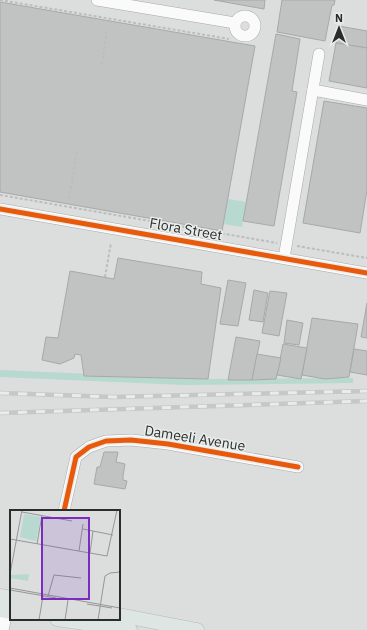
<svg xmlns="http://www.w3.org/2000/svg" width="367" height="630" viewBox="0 0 367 630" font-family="'IBM Plex Sans',sans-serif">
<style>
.green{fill:#b7d9cf}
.building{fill:#c1c3c2;stroke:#a7a9a9}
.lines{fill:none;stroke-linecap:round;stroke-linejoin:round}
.minor-casing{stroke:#a7a9a8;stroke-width:12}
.major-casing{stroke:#b8b9b9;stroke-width:15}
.path{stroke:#bcbdbd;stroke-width:2;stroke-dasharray:3 2;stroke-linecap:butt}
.minor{stroke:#fafafa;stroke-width:11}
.major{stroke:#dde6e3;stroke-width:14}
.rail-casing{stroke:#c6c7c7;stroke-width:4.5}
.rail{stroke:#e7edeb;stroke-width:3;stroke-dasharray:9;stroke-linecap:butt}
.cycleway-casing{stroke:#e7edeb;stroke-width:8}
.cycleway{stroke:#e8590c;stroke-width:5}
.labels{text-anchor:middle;stroke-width:3;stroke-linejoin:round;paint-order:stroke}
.street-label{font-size:14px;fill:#2b2d2c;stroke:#e7edeb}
.inset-road{fill:none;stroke:#959796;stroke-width:1}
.view{fill:#7b2cbf;fill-opacity:0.15;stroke:#7b2cbf;stroke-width:2}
.inset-edge{fill:none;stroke:#2b2d2c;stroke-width:2}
</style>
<rect width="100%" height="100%" fill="#dbdedd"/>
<!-- green -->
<g class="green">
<polygon points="228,199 246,202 242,227 224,224"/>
<polygon points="0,370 208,379 353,378 353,383 184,385 0,377"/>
</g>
<!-- building -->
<g class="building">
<polygon points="214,0 265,0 264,9"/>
<polygon points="282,0 335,0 334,5 332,5 325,41 277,32"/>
<polygon points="0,2 255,46 222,231 0,192"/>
<polygon points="339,26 367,31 367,48 336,43"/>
<polygon points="276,34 300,39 292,91 297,92 274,226 243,221"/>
<polygon points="336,43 367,48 367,88 329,81"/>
<polygon points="324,101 367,108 367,190 360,233 303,223"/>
<polygon points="118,258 202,272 201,284 221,288 208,379 84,376 81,355 75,354 74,358 60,364 42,360 46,337 58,338 70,271 114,279"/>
<polygon points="228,280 246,283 238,326 220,324"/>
<polygon points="254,290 268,293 263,322 249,320"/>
<polygon points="270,291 287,293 279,336 262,333"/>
<polygon points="367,303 367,338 361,337"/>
<polygon points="312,318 358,324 349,377 325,379 302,375"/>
<polygon points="287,320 303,323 299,345 284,343"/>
<polygon points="236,337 260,341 252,380 228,380"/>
<polygon points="283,344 307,348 301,379 277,375"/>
<polygon points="354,349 367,351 367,375 350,372"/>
<polygon points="257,354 281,358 276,379 252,380"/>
<polygon points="104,452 118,452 116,462 125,464 123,476 123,480 127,481 125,489 94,484 97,467 100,467"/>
</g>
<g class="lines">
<defs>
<g id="minor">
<polyline points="97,0 235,23"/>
<circle cx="245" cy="26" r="10"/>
<polyline points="313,90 367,100"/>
<polyline points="0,209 367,273"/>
<polyline points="284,258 319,54"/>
<polyline points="64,511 76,457 89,447 106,441 131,440 168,444 298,467"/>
<polyline points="3,630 7,611 10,605"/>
</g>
<g id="major">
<polyline points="0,596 11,598"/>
<polyline points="0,610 11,612"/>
<polyline points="119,615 197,630"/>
<polyline points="57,619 130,630"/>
</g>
</defs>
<!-- minor casing -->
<use href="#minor" class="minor-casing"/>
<!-- major casing -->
<use href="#major" class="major-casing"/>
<!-- path -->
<g class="path">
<polyline points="0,0 229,39"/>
<polyline points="102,64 107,29"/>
<polyline points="0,195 277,243"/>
<polyline points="69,199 77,152"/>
<polyline points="297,246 367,258"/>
<polyline points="105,277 111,243"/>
</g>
<!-- minor -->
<use href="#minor" class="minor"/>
<!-- major -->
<use href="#major" class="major"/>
<defs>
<g id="rail">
<polyline points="0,393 113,397 367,391"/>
<polyline points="0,413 367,401"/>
</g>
</defs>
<!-- rail casing -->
<use href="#rail" class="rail-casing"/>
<!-- rail -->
<use href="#rail" class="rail"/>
<defs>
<g id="cycleway">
<polyline points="0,209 367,273"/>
<polyline points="64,511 76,457 89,447 106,441 131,440 168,444 298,467"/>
</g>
</defs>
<!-- cycleway casing -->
<use href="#cycleway" class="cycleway-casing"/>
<!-- cycleway -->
<use href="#cycleway" class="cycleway"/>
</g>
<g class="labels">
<!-- street labels -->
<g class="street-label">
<text transform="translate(186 229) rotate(10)" y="5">Flora Street</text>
<text transform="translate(195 438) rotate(9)" y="5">Dameeli Avenue</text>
</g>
</g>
<!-- overview -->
<g transform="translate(10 510)">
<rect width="110" height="110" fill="#dbdedd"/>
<path d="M14 4 31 7 26 31 10 27ZM19 64 18 71 1 68V65Z" fill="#b7d9cf"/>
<path class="inset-road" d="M12 2 62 11M73 19 103 25M0 29 97 46 107 0M27 34 32 5M69 41 73 14M80 43 83 21M0 64 12 0M0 78 110 98M0 80 46 88M38 86 44 65 71 68M77 94 102 98M29 110 33 86M55 110 58 90M88 110 95 66 100 63 110 62"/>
<path class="view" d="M32 8H79V89H32Z"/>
<rect width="110" height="110" class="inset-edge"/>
</g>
<!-- north arrow -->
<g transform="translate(339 28)" stroke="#e7edeb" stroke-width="3" paint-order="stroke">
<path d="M0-3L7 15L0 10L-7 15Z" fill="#2b2d2c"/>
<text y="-6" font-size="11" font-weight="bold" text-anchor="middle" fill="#2b2d2c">N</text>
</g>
</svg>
